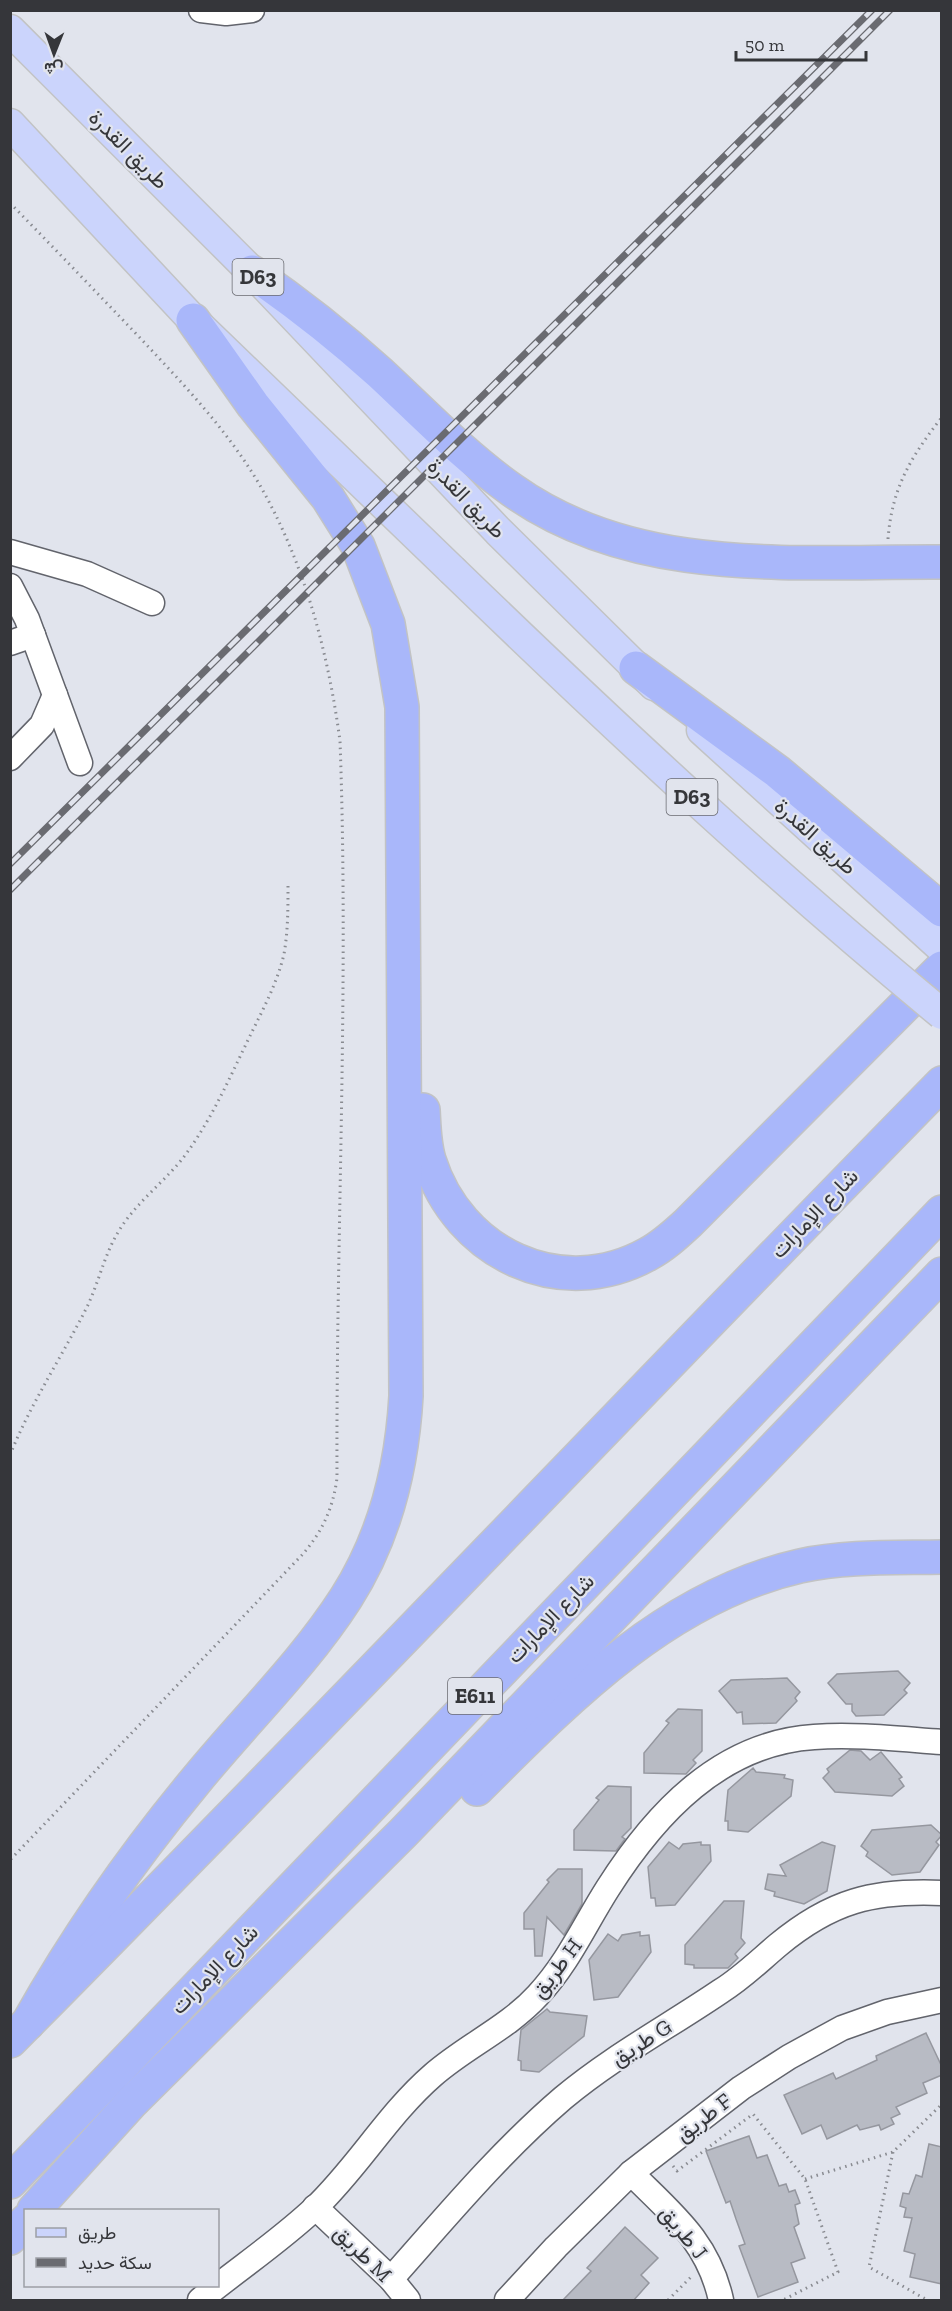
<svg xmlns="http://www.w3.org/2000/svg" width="952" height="2311" viewBox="0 0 952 2311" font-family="'Zilla Slab',Vazirmatn,serif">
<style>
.building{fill:#b8bbc4;stroke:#95979f;stroke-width:1.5}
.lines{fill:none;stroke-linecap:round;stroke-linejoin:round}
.minor-casing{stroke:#62646c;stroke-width:27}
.major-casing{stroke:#c2c3c4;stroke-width:33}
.highway-casing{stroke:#c2c3c4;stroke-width:36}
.path{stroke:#898b91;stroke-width:3;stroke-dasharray:1.5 4.5;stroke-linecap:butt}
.minor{stroke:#fff;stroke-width:24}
.major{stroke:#cbd4fc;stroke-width:30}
.highway{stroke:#a9b7fa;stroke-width:33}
.rail-casing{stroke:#6a6b71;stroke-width:7}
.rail{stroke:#e1e4ed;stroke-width:4.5;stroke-dasharray:14;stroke-linecap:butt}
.major-bridge-casing{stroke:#c2c3c4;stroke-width:33;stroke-linecap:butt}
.major-bridge{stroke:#cbd4fc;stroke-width:30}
.labels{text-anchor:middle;stroke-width:4.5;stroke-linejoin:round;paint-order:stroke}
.shield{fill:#e1e4ed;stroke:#696a70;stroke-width:1.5}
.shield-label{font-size:21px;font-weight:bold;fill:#35363a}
.street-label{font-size:22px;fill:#35363a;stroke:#e1e4ed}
</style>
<rect width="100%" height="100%" fill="#e1e4ed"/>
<!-- building -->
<g class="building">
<polygon points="898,1671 910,1683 904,1690 907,1693 884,1715 856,1716 852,1711 852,1704 846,1704 828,1683 837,1674"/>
<polygon points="787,1678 800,1692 795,1698 797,1701 776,1723 743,1724 742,1712 737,1713 719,1691 731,1680"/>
<polygon points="678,1709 702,1710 702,1751 693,1760 696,1763 686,1774 644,1773 644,1753 669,1723 666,1721"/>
<polygon points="850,1750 861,1751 870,1760 881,1752 902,1777 899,1779 904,1786 892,1796 835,1792 823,1778 829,1772 827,1769"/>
<polygon points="753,1768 756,1772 785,1775 784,1778 793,1780 791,1796 748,1832 728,1830 728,1821 725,1821 728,1790"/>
<polygon points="608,1786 631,1787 631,1828 622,1837 625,1839 616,1851 574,1850 574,1830 599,1800 596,1798"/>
<polygon points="931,1825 942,1835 936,1842 939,1845 920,1872 892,1875 866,1856 868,1852 861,1846 872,1830"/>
<polygon points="669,1842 679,1849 683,1844 701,1842 701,1845 710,1845 711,1861 675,1905 656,1906 655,1898 651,1898 648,1867"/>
<polygon points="822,1842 835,1846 827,1891 804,1904 774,1896 775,1892 765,1889 768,1874 786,1876 780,1865"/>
<polygon points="558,1869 582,1869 582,1904 564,1935 547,1917 542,1956 535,1956 534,1929 524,1929 524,1913 549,1882 547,1880"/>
<polygon points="724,1901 744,1901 741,1938 745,1943 735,1954 738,1958 728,1968 694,1968 694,1965 685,1964 685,1945"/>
<polygon points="640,1932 640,1936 649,1935 651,1952 618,1997 594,2000 589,1960 608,1934 618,1941 622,1935"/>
<polygon points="547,2009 550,2012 587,2016 584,2036 539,2072 521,2070 521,2061 518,2060 521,2030"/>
<polygon points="926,2033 942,2067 942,2075 923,2083 927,2093 896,2107 900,2114 891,2118 894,2124 881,2130 879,2125 860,2130 857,2125 827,2139 821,2125 802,2134 784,2095 833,2073 836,2079 877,2060 876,2056"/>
<polygon points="749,2136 757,2158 767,2155 779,2186 786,2184 789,2192 795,2190 800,2203 795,2205 799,2224 794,2227 805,2258 791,2263 798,2282 758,2297 739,2246 745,2244 736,2219 730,2201 726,2203 706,2151"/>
<polygon points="929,2144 942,2147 942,2284 910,2277 915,2254 904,2251 912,2218 904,2217 906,2208 900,2206 903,2193 909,2194 916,2175 922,2177"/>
<polygon points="625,2227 658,2258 641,2275 649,2283 633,2301 562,2301 591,2271 587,2268"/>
</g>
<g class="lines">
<defs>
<g id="minor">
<polyline points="201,10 226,13 252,10"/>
<polyline points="10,552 87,574 152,603"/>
<polyline points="10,586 27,619 80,763"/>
<polyline points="10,643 33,635"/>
<polyline points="10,758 42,725 55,695"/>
<path d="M631 2173C672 2214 708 2241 721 2300"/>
<polyline points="315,2207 391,2279 408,2300"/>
<path d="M391 2279C446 2217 500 2152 563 2098 612 2057 668 2027 721 1991 742 1978 759 1961 778 1945 831 1901 873 1890 942 1893"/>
<path d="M200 2300C238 2269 280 2241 315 2208 358 2167 388 2114 433 2075 466 2046 508 2028 538 1995 568 1963 585 1924 608 1888 655 1814 720 1743 814 1737 856 1734 899 1739 942 1742"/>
<polyline points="507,2300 556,2247 631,2173 741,2088 789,2057 842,2028 887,2012 942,2000"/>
</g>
<g id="major">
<polyline points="10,30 252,272 498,531 654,685"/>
<polyline points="10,124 193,320 452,570"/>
<polyline points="702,730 942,948"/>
</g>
<g id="highway">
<path d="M252 272C297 303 339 336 380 373 423 413 464 456 512 490 637 579 797 561 942 562"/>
<polyline points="636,668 778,772 942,910"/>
<path d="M423 1110C424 1127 424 1144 429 1160 458 1253 560 1303 648 1254 663 1246 675 1235 688 1223L942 968"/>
<path d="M477 1789C569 1697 668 1596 800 1566 846 1556 895 1558 942 1557"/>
<path d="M28 2023C76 1938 131 1859 193 1784 243 1722 303 1665 346 1598 385 1537 402 1467 406 1396L402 707 388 624 358 546 328 498 253 405 193 320"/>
<path d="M10 2041C324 1725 630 1401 942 1083"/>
<polyline points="10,2182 942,1212"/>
<polyline points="34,2210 132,2102 403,1833 942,1274"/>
<polyline points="10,2238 26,2221"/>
</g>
</defs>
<!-- minor casing -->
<use href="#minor" class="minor-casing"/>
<!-- major casing -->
<use href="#major" class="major-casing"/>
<!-- highway casing -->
<use href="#highway" class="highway-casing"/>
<!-- path -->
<g class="path">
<path d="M10 203C55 249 99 295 143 341 185 386 226 429 258 482 304 561 328 651 340 741 349 987 336 1233 337 1478 333 1509 322 1532 302 1555L10 1860"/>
<path d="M888 539C892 487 911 457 942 417"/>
<path d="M10 1455C31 1403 61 1358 86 1309 99 1283 104 1254 120 1229 137 1202 163 1183 183 1158 211 1121 229 1079 249 1038 262 1011 277 984 284 954 288 931 288 909 288 886"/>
<polyline points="893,2152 869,2267 927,2300"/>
<polyline points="673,2166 677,2171 753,2114 805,2179 838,2272 783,2300"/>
<polyline points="805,2179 893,2152 942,2104"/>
<polyline points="668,2300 692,2276"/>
</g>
<!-- minor -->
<use href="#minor" class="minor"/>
<!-- major -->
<use href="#major" class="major"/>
<!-- highway -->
<use href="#highway" class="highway"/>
<defs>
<g id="rail">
<polyline points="10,864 872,10"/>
<polyline points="10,890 890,10"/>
</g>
</defs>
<!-- rail casing -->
<use href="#rail" class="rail-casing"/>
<!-- rail -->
<use href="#rail" class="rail"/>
<defs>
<path id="major-bridge" d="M452 570C610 723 772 874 942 1014"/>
</defs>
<!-- major-bridge casing -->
<use href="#major-bridge" class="major-bridge-casing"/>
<!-- major-bridge -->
<use href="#major-bridge" class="major-bridge"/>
</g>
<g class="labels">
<!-- shield labels -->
<g class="shield">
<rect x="232.5" y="259" width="51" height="36" rx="4.5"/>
<rect x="666.5" y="779" width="51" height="36" rx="4.5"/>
<rect x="448" y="1678" width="54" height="36" rx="4.5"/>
</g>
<g class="shield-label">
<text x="258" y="284">D63</text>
<text x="692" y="804">D63</text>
<text x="475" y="1703">E611</text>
</g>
<!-- street labels -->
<g class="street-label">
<text transform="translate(129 149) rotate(45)" y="8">طريق القدرة</text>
<text transform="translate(467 498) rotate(46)" y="8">طريق القدرة</text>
<text transform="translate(816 836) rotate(42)" y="8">طريق القدرة</text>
<text transform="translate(814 1213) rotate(-46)" y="8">شارع الإمارات</text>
<text transform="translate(550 1618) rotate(-46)" y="8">شارع الإمارات</text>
<text transform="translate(556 1968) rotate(-53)" y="8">طريق H</text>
<text transform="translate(214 1969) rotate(-46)" y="8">شارع الإمارات</text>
<text transform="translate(641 2042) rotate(-33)" y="8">طريق G</text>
<text transform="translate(703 2117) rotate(-38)" y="8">طريق F</text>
<text transform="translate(684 2232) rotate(51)" y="8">طريق J</text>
<text transform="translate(363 2253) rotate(44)" y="8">طريق M</text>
</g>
</g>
<!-- border -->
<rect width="952" height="2311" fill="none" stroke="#35363a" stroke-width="24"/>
<!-- legend -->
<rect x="24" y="2209" width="195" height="78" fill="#e1e4ed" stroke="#9c9ea5" stroke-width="1.5"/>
<rect x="36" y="2228" width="30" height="9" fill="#cbd4fc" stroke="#9c9ea5" stroke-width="1.5"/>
<text x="78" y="2239" font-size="18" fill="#35363a">طريق</text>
<rect x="36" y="2258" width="30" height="9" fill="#6a6b71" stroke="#9c9ea5" stroke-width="1.5"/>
<text x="78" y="2269" font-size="18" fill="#35363a">سكة حديد</text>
<!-- north arrow -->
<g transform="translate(54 54) rotate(181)" stroke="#e1e4ed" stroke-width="4.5" paint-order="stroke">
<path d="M0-4.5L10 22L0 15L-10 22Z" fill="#35363a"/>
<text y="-9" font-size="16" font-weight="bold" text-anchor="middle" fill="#35363a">ش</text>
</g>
<!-- scale -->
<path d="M736 51v9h130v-9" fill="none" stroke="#35363a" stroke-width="3"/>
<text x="745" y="51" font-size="18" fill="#35363a" stroke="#e1e4ed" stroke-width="4.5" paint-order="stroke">50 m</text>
</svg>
